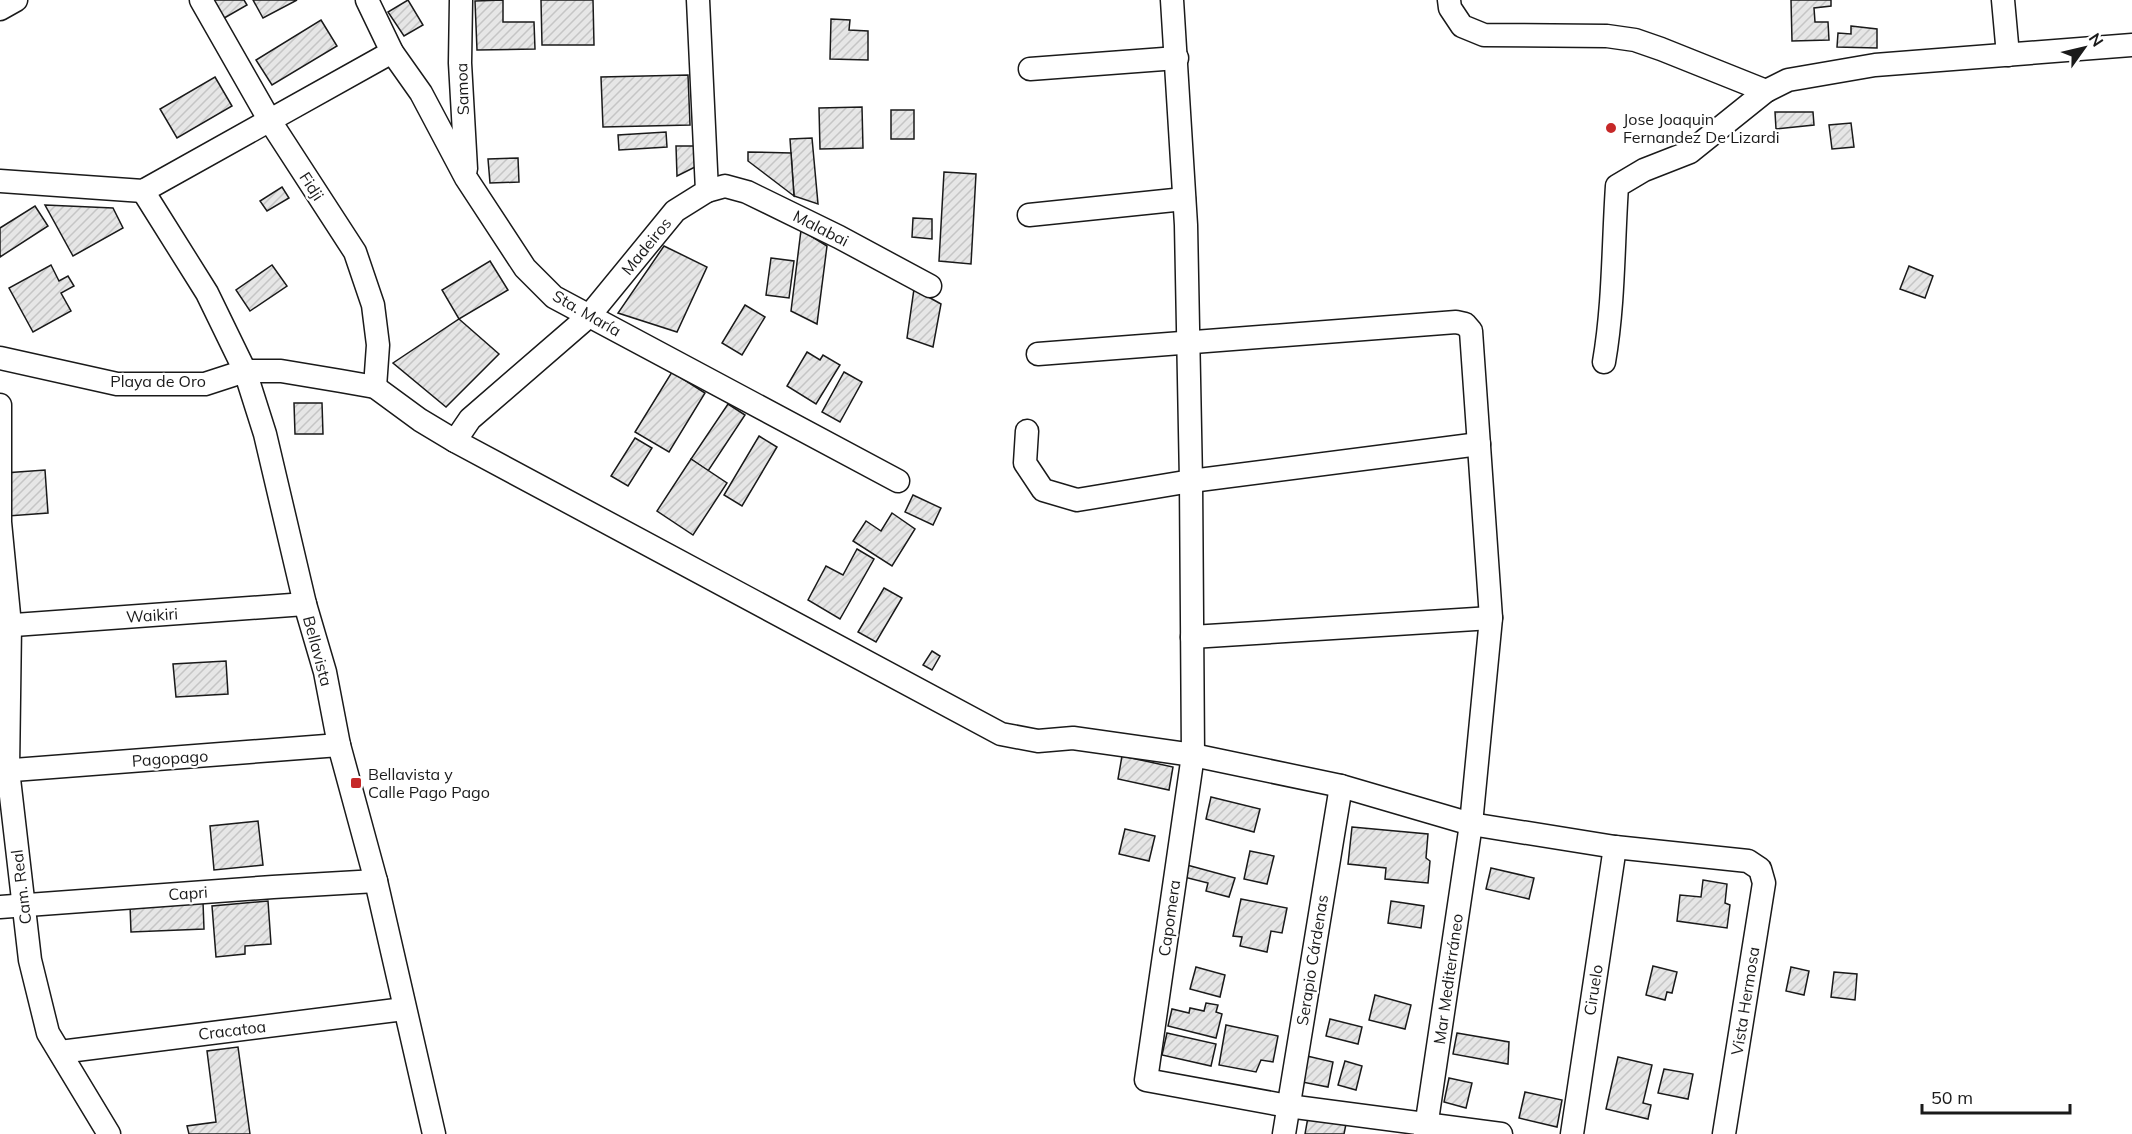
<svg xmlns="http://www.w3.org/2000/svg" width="2132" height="1134" viewBox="0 0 2132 1134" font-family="Mulish,sans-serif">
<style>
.building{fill:url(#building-hatch);stroke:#1a1a1a;stroke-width:1.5}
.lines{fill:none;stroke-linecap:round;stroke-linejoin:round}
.minor-casing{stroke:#1a1a1a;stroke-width:25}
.minor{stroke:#fff;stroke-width:22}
.poi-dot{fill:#c62828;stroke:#fff;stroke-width:2}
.labels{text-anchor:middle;stroke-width:4.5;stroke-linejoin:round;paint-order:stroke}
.street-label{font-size:16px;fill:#1a1a1a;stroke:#fff}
.poi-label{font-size:16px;fill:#1a1a1a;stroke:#fff;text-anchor:start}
</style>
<defs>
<pattern id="building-hatch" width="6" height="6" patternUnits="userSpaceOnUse" patternTransform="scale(1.5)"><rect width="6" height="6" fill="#e6e6e6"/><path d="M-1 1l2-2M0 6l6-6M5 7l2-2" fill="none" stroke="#c5c5c5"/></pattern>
</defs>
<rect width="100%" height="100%" fill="#fff"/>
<!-- building -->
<g class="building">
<polygon points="213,0 244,0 247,5 219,21"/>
<polygon points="253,0 297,0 263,18"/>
<polygon points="408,0 423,25 404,36 388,12"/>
<polygon points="503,0 503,22 534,22 535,49 477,50 475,1"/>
<polygon points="541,0 593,0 594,45 542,45"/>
<polygon points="1791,0 1831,0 1831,6 1814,8 1815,22 1828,22 1829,40 1792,41"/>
<polygon points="831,19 850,20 849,30 868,31 868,60 830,59"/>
<polygon points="321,20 337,46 272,85 256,60"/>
<polygon points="1851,26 1877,29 1877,48 1837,47 1838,33 1851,34"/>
<polygon points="688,75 690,125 603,127 601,77"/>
<polygon points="215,77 232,106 177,138 160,109"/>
<polygon points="862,107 863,148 820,149 819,108"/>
<rect x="891" y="110" width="23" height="29"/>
<polygon points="1775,112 1813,112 1814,125 1776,129"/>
<polygon points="1851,123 1854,147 1832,149 1829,125"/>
<polygon points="666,132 667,147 619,150 618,135"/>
<polygon points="812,138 818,204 794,196 790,139"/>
<polygon points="676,146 696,146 697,166 677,176"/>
<polygon points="748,152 791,153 794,196 748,161"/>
<polygon points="518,158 519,182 490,183 488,159"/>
<polygon points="944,172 976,174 971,264 939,261"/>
<polygon points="282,187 289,198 267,211 260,201"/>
<polygon points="45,205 113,208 123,228 73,256"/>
<polygon points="35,206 48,226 0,257 0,228"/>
<polygon points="913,218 932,219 932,239 912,237"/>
<polygon points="801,230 827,246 817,324 791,311"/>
<polygon points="664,246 707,267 677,332 618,313"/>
<polygon points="771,258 794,261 789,298 766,295"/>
<polygon points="490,261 508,290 459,319 442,290"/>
<polygon points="51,265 59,281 68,276 74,286 61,293 71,311 33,332 9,288"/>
<polygon points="272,265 287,286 250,311 236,290"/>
<polygon points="1909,266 1933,276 1925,298 1900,289"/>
<polygon points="914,289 941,304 933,347 907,338"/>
<polygon points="745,305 765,317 742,355 722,343"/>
<polygon points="459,319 499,354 446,407 393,363"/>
<polygon points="807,352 820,360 823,355 840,365 816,404 787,386"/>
<polygon points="672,372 705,393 669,452 635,432"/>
<polygon points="844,372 862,382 840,422 822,412"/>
<polygon points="294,403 322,403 323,434 295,434"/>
<polygon points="728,404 745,415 708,471 691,459"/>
<polygon points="759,436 777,447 742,506 724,495"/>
<polygon points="635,438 652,448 628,486 611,476"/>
<polygon points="691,459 727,483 693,535 657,511"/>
<polygon points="45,470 48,513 8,516 4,473"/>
<polygon points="913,495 941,508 933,525 905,512"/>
<polygon points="892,513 915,529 892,566 853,541 866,521 881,531"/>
<polygon points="857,549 874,559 840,619 808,600 826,566 843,575"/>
<polygon points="884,588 902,598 876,642 858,632"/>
<polygon points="932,651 940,656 932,670 923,665"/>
<polygon points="226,661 228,694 176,697 173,664"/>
<polygon points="1122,756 1173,767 1169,790 1118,779"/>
<polygon points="1211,797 1260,809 1254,832 1206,819"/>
<polygon points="258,821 263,865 214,870 210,826"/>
<polygon points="1352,827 1428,834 1426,858 1430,861 1428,883 1385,879 1386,868 1348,864"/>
<polygon points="1125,829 1155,836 1149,861 1119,854"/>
<polygon points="1250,851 1274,856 1267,884 1244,879"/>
<polygon points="1187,865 1235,878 1229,897 1206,891 1208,883 1184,877"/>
<polygon points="1491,868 1534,878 1529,899 1486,889"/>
<polygon points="1703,880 1727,884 1725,903 1730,905 1727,928 1677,921 1680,895 1701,897"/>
<polygon points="1241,899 1287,908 1282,933 1271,931 1267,952 1240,946 1242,937 1233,936"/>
<polygon points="268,901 271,944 245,946 245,954 216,957 212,906"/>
<polygon points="1391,901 1424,906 1421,928 1388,923"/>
<polygon points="203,902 204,929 131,932 130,905"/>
<polygon points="1653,966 1677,972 1672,993 1667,992 1665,1000 1646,995"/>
<polygon points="1196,967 1225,975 1220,997 1190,989"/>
<polygon points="1791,967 1809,971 1804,995 1786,991"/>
<polygon points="1834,972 1857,974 1855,1000 1831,997"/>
<polygon points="1375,995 1411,1005 1405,1029 1369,1020"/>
<polygon points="1206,1003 1218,1005 1216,1012 1222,1014 1216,1038 1168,1026 1172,1009 1189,1013 1190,1008 1204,1011"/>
<polygon points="1330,1019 1362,1027 1358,1044 1326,1036"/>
<polygon points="1226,1025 1278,1036 1273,1062 1261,1060 1256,1072 1219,1065"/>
<polygon points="1167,1033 1216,1044 1211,1066 1162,1055"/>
<polygon points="1457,1033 1509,1042 1508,1064 1453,1054"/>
<polygon points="238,1047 250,1134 189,1134 187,1126 216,1122 207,1051"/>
<polygon points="1307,1056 1333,1062 1328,1087 1302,1082"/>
<polygon points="1618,1057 1652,1065 1643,1103 1651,1105 1648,1119 1606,1109"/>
<polygon points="1345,1061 1362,1066 1356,1090 1338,1085"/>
<polygon points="1664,1069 1693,1074 1688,1099 1658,1093"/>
<polygon points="1449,1078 1472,1083 1466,1108 1444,1102"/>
<polygon points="1525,1092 1562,1100 1557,1127 1519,1118"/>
<polygon points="1308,1117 1346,1124 1344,1134 1305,1134"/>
</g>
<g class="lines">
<defs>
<g id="minor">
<polyline points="201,0 270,121 355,252 373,305 378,345 375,387"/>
<polyline points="367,0 392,52 421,93 466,178 525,268 554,297 898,481"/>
<polyline points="461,0 460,63 466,169"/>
<polyline points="1172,0 1186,225 1191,481 1193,755 1146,1080 1288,1106 1501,1134"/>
<polyline points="1449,0 1450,8 1462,26 1484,35 1607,36 1635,40 1661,49 1766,91"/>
<polyline points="2003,0 2008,55"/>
<polyline points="0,9 16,0"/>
<polyline points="1030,69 1177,58"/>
<polyline points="0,181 143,191 392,52"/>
<polyline points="143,191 207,293 245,371 265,434 305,604 325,672 339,745 376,881 434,1134"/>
<polyline points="707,191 725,186 747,192 839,237 930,286"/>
<polyline points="1029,215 1184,199"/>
<polyline points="1038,354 1456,322 1465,324 1471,331 1491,618 1471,824 1425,1134"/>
<polyline points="0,358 117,384 205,384 245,371 281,371 341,381 375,387 420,420 455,441 1001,734 1038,741 1073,738 1193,755 1341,786 1471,824 1615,847 1748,861 1760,869 1764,883 1724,1134"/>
<path d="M1604 362C1614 304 1613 245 1617 186L1644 170 1690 152 1766 91 1788 80 1875 65 2132 45"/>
<polyline points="0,405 0,522 10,625 8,770 30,960 48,1033 109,1134"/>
<polyline points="1027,431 1025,463 1043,490 1077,500 1191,481 1479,444"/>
<polyline points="455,441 470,419 589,316 675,211 707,191 698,0"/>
<polyline points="0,626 305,604"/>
<polyline points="1192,637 1491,618"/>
<polyline points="0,771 339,745"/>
<polyline points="0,907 273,887 376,881"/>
<polyline points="60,1052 404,1009"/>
<polyline points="1284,1134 1341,786"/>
<polyline points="1572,1134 1615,847"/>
</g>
</defs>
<!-- minor casing -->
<use href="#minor" class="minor-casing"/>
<!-- minor -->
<use href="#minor" class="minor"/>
</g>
<!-- markers -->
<g class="poi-dot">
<circle cx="1611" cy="128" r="6"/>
<rect x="350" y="777" width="12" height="12" rx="3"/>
</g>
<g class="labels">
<!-- street labels -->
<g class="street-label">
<text transform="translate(462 89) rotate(-92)" y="6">Samoa</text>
<text transform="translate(312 186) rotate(57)" y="6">Fidji</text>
<text transform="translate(821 228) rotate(27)" y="6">Malabai</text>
<text transform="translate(646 246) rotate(-51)" y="6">Madeiros</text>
<text transform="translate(587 313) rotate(30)" y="6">Sta. María</text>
<text x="158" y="387">Playa de Oro</text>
<text transform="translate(152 615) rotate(-4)" y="6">Waikiri</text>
<text transform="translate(318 651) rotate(75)" y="6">Bellavista</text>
<text transform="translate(170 758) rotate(-4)" y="6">Pagopago</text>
<text transform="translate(21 887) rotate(-97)" y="6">Cam. Real</text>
<text transform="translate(188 893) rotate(-4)" y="6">Capri</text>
<text transform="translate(1169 918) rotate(-82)" y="6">Capomera</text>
<text transform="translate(1312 960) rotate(-81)" y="6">Serapio Cárdenas</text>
<text transform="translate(1448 979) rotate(-82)" y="6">Mar Mediterráneo</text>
<text transform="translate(1593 990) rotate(-81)" y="6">Ciruelo</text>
<text transform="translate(1745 1001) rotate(-81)" y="6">Vista Hermosa</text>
<text transform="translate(232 1030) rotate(-7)" y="6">Cracatoa</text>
</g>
<!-- poi labels -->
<g class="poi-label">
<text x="1623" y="125">Jose Joaquin<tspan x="1623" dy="18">Fernandez De Lizardi</tspan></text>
<text x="368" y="780">Bellavista y<tspan x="368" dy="18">Calle Pago Pago</tspan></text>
</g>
</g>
<!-- north arrow -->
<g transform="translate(2084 48) rotate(56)" stroke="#ffffff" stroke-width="4.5" paint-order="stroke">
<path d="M0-4.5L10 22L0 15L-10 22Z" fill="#1a1a1a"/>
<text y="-9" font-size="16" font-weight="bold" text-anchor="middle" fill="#1a1a1a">N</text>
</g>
<!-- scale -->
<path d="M1922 1104v9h148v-9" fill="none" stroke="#1a1a1a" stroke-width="3"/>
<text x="1931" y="1104" font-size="18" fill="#1a1a1a" stroke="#ffffff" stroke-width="4.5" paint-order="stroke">50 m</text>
</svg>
